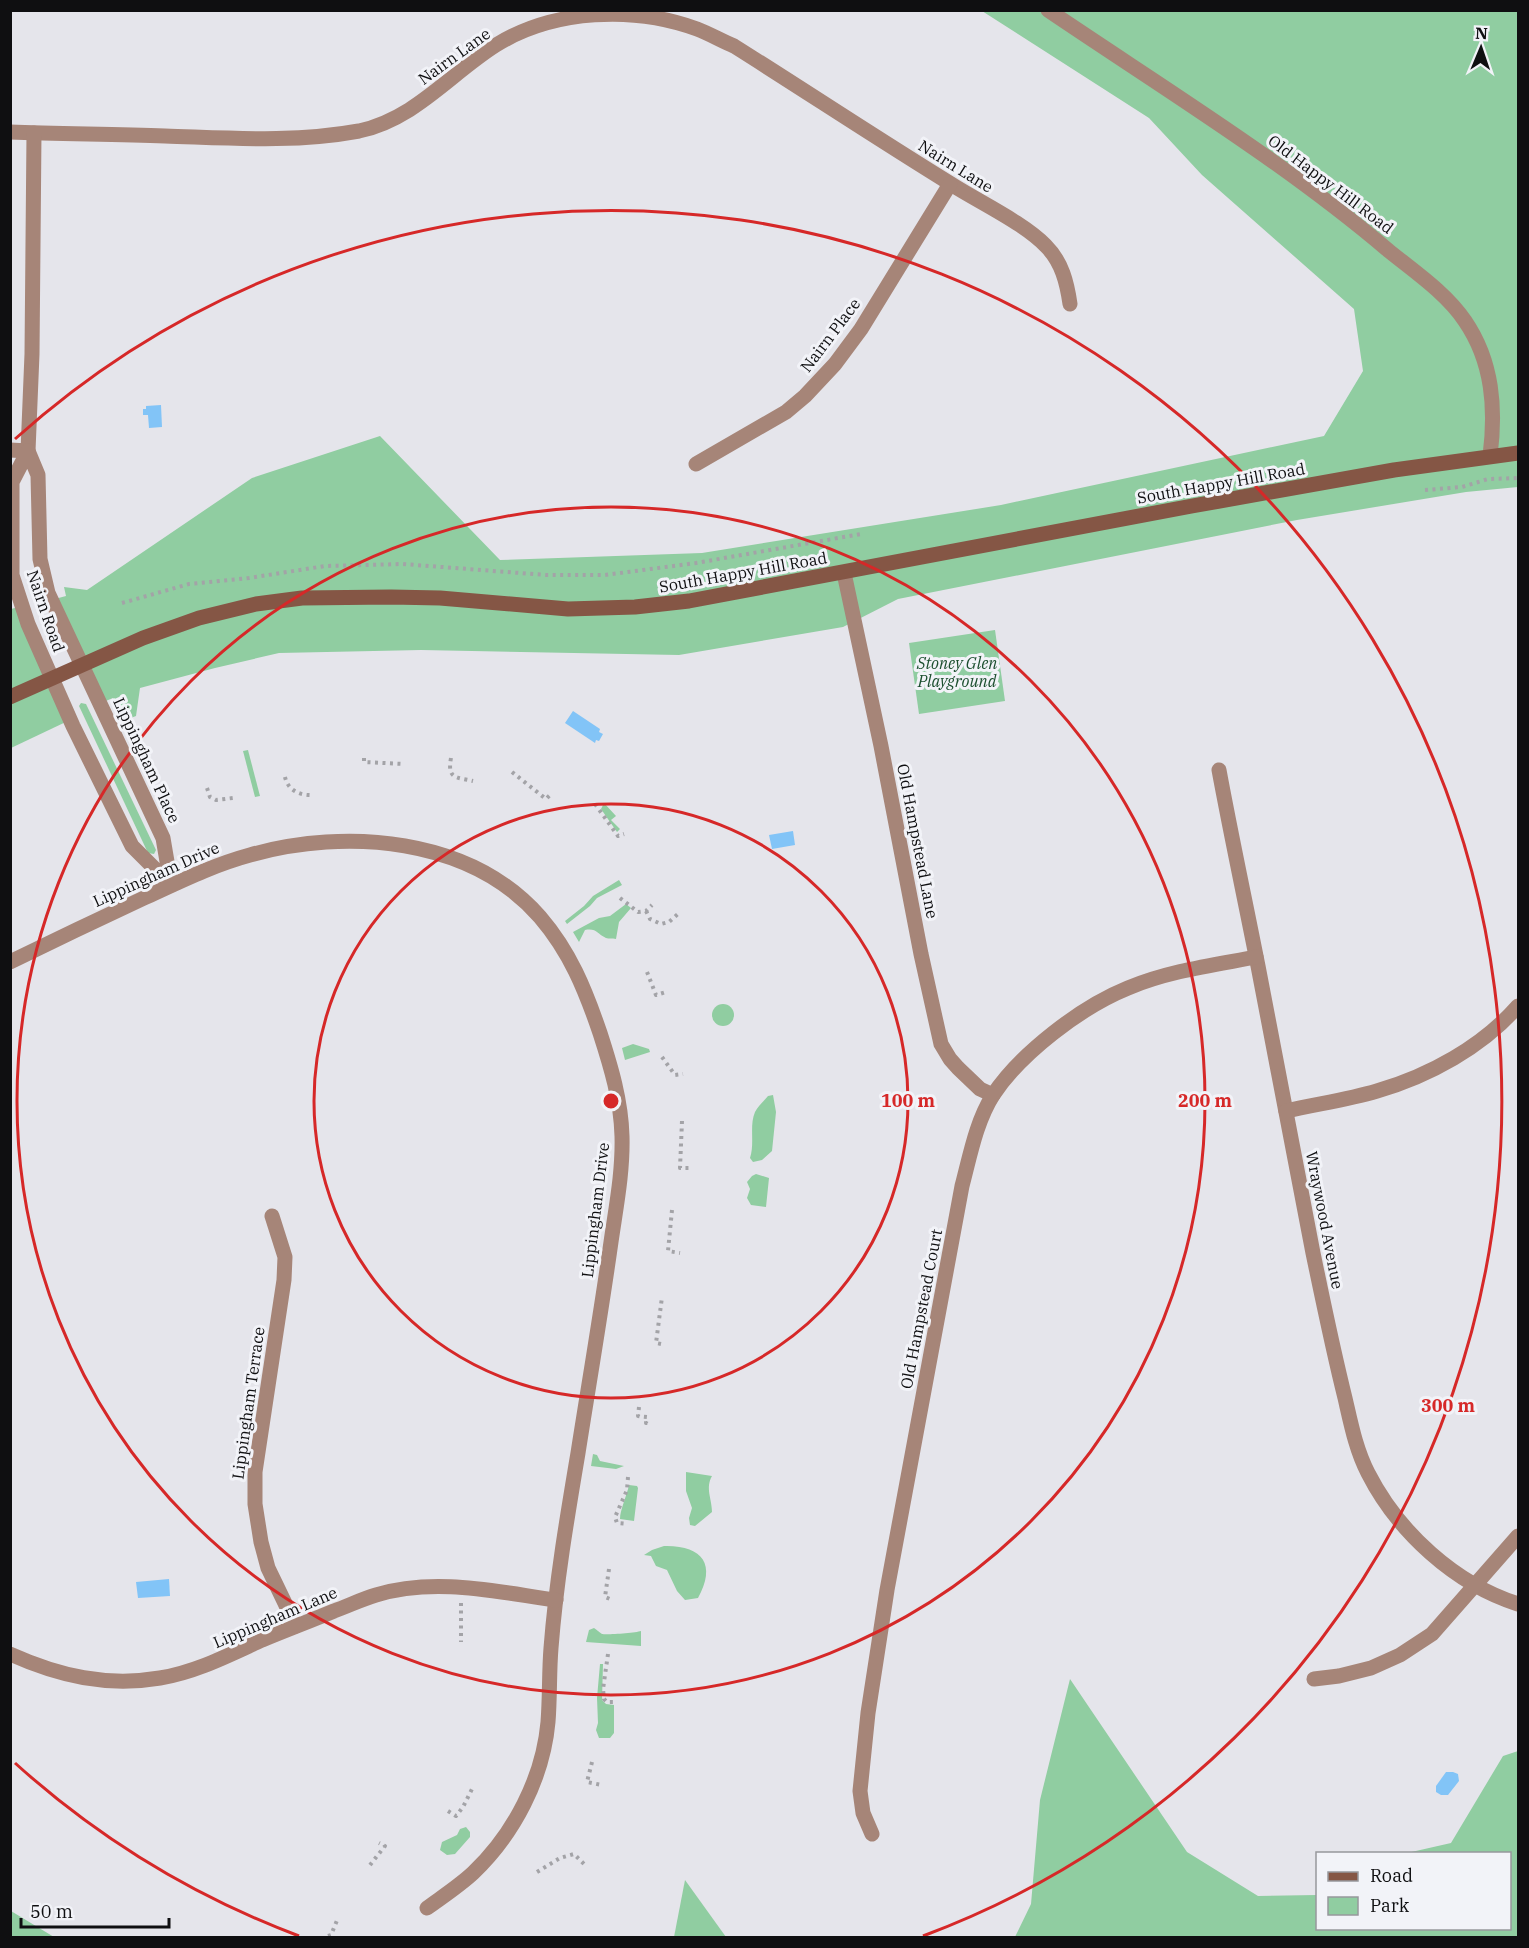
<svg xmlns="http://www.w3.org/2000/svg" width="1529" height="1948" viewBox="0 0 1529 1948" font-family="'IBM Plex Serif',serif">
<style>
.green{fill:#90cda1}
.water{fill:#82c4f7}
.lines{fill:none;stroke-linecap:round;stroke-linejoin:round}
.path{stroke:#a3a3a7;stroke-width:4;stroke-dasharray:3 4.5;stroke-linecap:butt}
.street{stroke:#a68578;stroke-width:15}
.secondary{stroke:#855645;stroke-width:15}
.ring{fill:none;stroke:#d62828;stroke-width:3}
.labels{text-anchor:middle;stroke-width:6;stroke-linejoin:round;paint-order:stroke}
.street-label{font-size:16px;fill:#0f0f11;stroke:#f2f3f8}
.park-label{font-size:16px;font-style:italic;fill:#1c4f2f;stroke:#f2f3f8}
.centre{fill:#d62828;stroke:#f2f3f8;stroke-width:3}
.ring-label{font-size:18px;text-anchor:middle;font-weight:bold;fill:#d62828;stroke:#f2f3f8;stroke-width:6;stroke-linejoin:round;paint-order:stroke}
</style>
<rect width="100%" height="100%" fill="#e5e5eb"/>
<!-- green -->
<g class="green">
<polygon points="982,11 1518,11 1518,487 1466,492 1297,520 898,599 843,627 679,655 421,650 279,653 215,668 140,688 136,716 128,719 116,710 113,698 101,703 51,600 66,596 64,587 87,590 252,478 380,436 500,560 702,553 1001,505 1324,436 1363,371 1354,309 1202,175 1149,118"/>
<polygon points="22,606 70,720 11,748 11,609"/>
<polygon points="995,630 1005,701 919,714 909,643"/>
<polygon points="81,703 86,704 156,850 154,854 148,853 79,706"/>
<polygon points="248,750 260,796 255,797 243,751"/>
<polygon points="604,803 616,816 611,820 620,829 617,832 601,809"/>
<polygon points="619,880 622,885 597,898 590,906 567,924 565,921 584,906 593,896"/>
<path d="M626 904 631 908 619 922 616 939C612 938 609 939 606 938 597 934 597 928 585 930L579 942 573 932 599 918 610 916Z"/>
<circle cx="723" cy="1015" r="11"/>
<polygon points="633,1044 649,1049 650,1052 625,1060 622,1048"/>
<path d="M773 1095 776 1112 772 1151 762 1160 753 1162 750 1158C755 1143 749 1126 755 1112 758 1106 764 1101 768 1096Z"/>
<polygon points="756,1174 769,1178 766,1207 751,1205 747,1198 750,1189 747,1182 752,1176"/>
<polygon points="593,1454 597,1455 600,1461 624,1466 616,1469 591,1466"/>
<path d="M686 1472 712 1476C705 1488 712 1499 712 1512L695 1526 690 1525 689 1518 692 1508 686 1491Z"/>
<path d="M629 1485 637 1486 638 1488 634 1521 620 1519C620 1510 627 1495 629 1485Z"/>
<path d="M664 1546C702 1545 717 1564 698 1598L685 1600 677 1591 667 1570 656 1566 651 1556 644 1555 652 1550Z"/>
<path d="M594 1628C597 1630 599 1632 602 1634 606 1635 635 1633 641 1631V1646L586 1642 589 1630Z"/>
<polygon points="600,1664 603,1664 602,1700 606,1704 614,1705 614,1733 610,1738 599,1738 596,1730 598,1723 597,1698"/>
<polygon points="1070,1679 1187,1852 1258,1896 1317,1895 1318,1928 1510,1928 1510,1854 1407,1853 1451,1843 1503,1756 1518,1751 1518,1937 1015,1937 1031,1904 1040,1800"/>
<polygon points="466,1827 470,1832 470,1837 455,1854 447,1855 440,1850 442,1842 457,1835 460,1829"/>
<polygon points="685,1880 726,1937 674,1937"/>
<polygon points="11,1911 54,1937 11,1937"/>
</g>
<!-- water -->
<g class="water">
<polygon points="161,405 162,427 149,428 148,415 143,415 143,409 146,409 146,406"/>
<polygon points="573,711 600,729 599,732 603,734 599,741 596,740 595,743 565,723"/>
<polygon points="793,831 795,845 772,849 769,835"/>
<polygon points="169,1579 170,1596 138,1598 136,1582"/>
<polygon points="1446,1772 1453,1772 1458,1774 1459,1781 1448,1795 1441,1795 1436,1792 1436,1786"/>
</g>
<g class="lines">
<!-- path -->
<g class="path">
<polyline points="1425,490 1462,487 1488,479 1518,478"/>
<polyline points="122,603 189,584 249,578 325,566 403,564 546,575 605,575 696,563 861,534"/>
<polyline points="364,758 364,762 404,764"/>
<path d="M451 758C447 779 456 777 473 781"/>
<polyline points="512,772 546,799 551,794"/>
<path d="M285 777C288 791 301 796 314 795"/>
<polyline points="207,788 210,797 216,800 233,798"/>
<polyline points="595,804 618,836 624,834"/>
<polyline points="620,898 638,912 646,911 652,905"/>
<polyline points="646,911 650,919 661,924 669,922 679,913"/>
<polyline points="647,972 656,995 666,992"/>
<polyline points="662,1057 675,1075 683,1074"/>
<polyline points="682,1121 680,1168 692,1168"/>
<polyline points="672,1210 668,1251 680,1253"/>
<polyline points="661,1344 656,1343 662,1297"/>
<polyline points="639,1407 638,1416 647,1417 646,1423 649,1423"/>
<polyline points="628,1477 627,1490 615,1517 617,1523 628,1524"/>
<polyline points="609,1569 605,1597 610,1599"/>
<polyline points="461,1603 461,1642"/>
<polyline points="608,1654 603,1689 604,1699 607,1702 614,1702"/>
<polyline points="592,1762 587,1782 602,1785"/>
<polyline points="448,1811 456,1816 463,1807 472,1789"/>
<polyline points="370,1865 385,1846 379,1843"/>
<polyline points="537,1872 560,1858 574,1854 585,1865"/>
<polyline points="328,1936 331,1935 338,1918"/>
</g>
<!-- street -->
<g class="street">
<path d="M1048 10C1163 88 1283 161 1389 251 1415 272 1446 293 1465 321 1493 362 1496 409 1490 456"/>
<path d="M10 132C62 134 113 134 165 136 230 138 294 143 359 131 415 119 450 74 496 45 554 9 634 6 697 29 710 34 722 41 734 46 807 92 878 139 951 184 979 202 1024 223 1046 246 1062 262 1067 283 1070 304"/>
<polyline points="10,450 28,451 32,354 34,133"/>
<polygon points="28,451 38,475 40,559 48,593 163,838 171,885 132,846 73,726 28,624 12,575 12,482"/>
<polyline points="696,464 786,412 805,396 835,364 861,329 950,184"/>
<polyline points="844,573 881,746 921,954 941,1044 950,1059 958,1068 980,1089 993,1095"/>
<path d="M1219 770C1231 835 1245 900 1258 966 1277 1061 1294 1157 1313 1253 1323 1301 1333 1350 1345 1398 1351 1424 1356 1450 1368 1473 1398 1532 1455 1584 1518 1604"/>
<path d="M10 962C55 940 99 919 144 898 179 882 213 865 250 855 346 828 470 837 540 917 570 952 585 989 600 1033 611 1067 621 1100 622 1136 623 1172 616 1207 611 1242 601 1313 589 1383 578 1453 567 1518 556 1583 551 1648 549 1672 550 1697 548 1722 543 1778 514 1834 473 1873 459 1886 442 1897 427 1908"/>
<path d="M1286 1111C1316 1104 1347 1100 1377 1091 1429 1076 1482 1047 1518 1006"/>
<polyline points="272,1216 285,1257 284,1280 255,1472 255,1504 261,1542 268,1568 296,1626"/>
<path d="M10 1654C59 1676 107 1687 160 1678 196 1672 229 1655 262 1640 286 1630 310 1621 334 1611 348 1606 362 1599 376 1595 435 1577 497 1592 556 1600"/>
<polyline points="1314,1679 1339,1676 1371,1668 1400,1655 1432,1634 1518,1536"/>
<path d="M872 1834 863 1813 860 1791 868 1713 887 1590 962 1186C970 1156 976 1122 993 1095 1021 1053 1081 1007 1128 988 1168 971 1214 965 1256 957"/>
</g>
<!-- secondary -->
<polyline class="secondary" points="10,697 143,638 199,618 256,604 302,598 391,597 440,598 568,609 635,607 689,601 1192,506 1394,470 1518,453"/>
</g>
<!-- distance rings -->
<g class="ring">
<circle cx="611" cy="1101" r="297"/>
<circle cx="611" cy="1101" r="594"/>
<path d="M299 1936A891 891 0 0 1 15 1763M15 439A891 891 0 1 1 923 1936"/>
</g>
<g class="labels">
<!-- street labels -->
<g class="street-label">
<text transform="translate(454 56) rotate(-36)" y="6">Nairn Lane</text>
<text transform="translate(956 166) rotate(32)" y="6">Nairn Lane</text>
<text transform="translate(1331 184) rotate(37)" y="6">Old Happy Hill Road</text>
<text transform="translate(830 335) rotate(-53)" y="6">Nairn Place</text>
<text transform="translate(1221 483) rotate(-10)" y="6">South Happy Hill Road</text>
<text transform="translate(743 572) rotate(-10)" y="6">South Happy Hill Road</text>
<text transform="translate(46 611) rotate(71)" y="6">Nairn Road</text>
<text transform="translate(147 760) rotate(65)" y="6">Lippingham Place</text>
<text transform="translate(918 841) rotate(79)" y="6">Old Hampstead Lane</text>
<text transform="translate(156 874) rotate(-24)" y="6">Lippingham Drive</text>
<text transform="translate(595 1210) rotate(-83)" y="6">Lippingham Drive</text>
<text transform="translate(1325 1220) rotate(79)" y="6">Wraywood Avenue</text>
<text transform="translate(921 1309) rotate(-79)" y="6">Old Hampstead Court</text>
<text transform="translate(248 1403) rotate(-82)" y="6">Lippingham Terrace</text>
<text transform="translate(275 1617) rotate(-23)" y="6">Lippingham Lane</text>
</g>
<!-- park labels -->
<g class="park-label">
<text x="957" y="669">Stoney Glen<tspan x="957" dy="18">Playground</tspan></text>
</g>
</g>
<circle cx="611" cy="1101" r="9" class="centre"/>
<g class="ring-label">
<text x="908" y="1107">100 m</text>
<text x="1205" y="1107">200 m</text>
<text x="1448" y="1412">300 m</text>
</g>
<!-- border -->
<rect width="1529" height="1948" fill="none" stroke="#0f0f11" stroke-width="24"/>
<!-- legend -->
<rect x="1316" y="1852" width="195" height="78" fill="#f2f3f8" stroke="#97989c" stroke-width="1.5"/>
<rect x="1328" y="1872" width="30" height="9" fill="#855645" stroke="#97989c" stroke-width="1.5"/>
<text x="1370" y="1882" font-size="18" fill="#0f0f11">Road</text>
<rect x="1328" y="1897" width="30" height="18" fill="#90cda1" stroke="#97989c" stroke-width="1.5"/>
<text x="1370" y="1912" font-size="18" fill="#0f0f11">Park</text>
<!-- north arrow -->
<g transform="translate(1481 48) rotate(2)" stroke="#f2f3f8" stroke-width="4.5" paint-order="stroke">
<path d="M0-4.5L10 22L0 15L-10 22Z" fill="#0f0f11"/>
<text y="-9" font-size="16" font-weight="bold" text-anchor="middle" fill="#0f0f11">N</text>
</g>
<!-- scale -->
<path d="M21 1918v9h148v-9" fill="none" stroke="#0f0f11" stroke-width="3"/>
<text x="30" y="1918" font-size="18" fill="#0f0f11" stroke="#f2f3f8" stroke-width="4.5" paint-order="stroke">50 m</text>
</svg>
